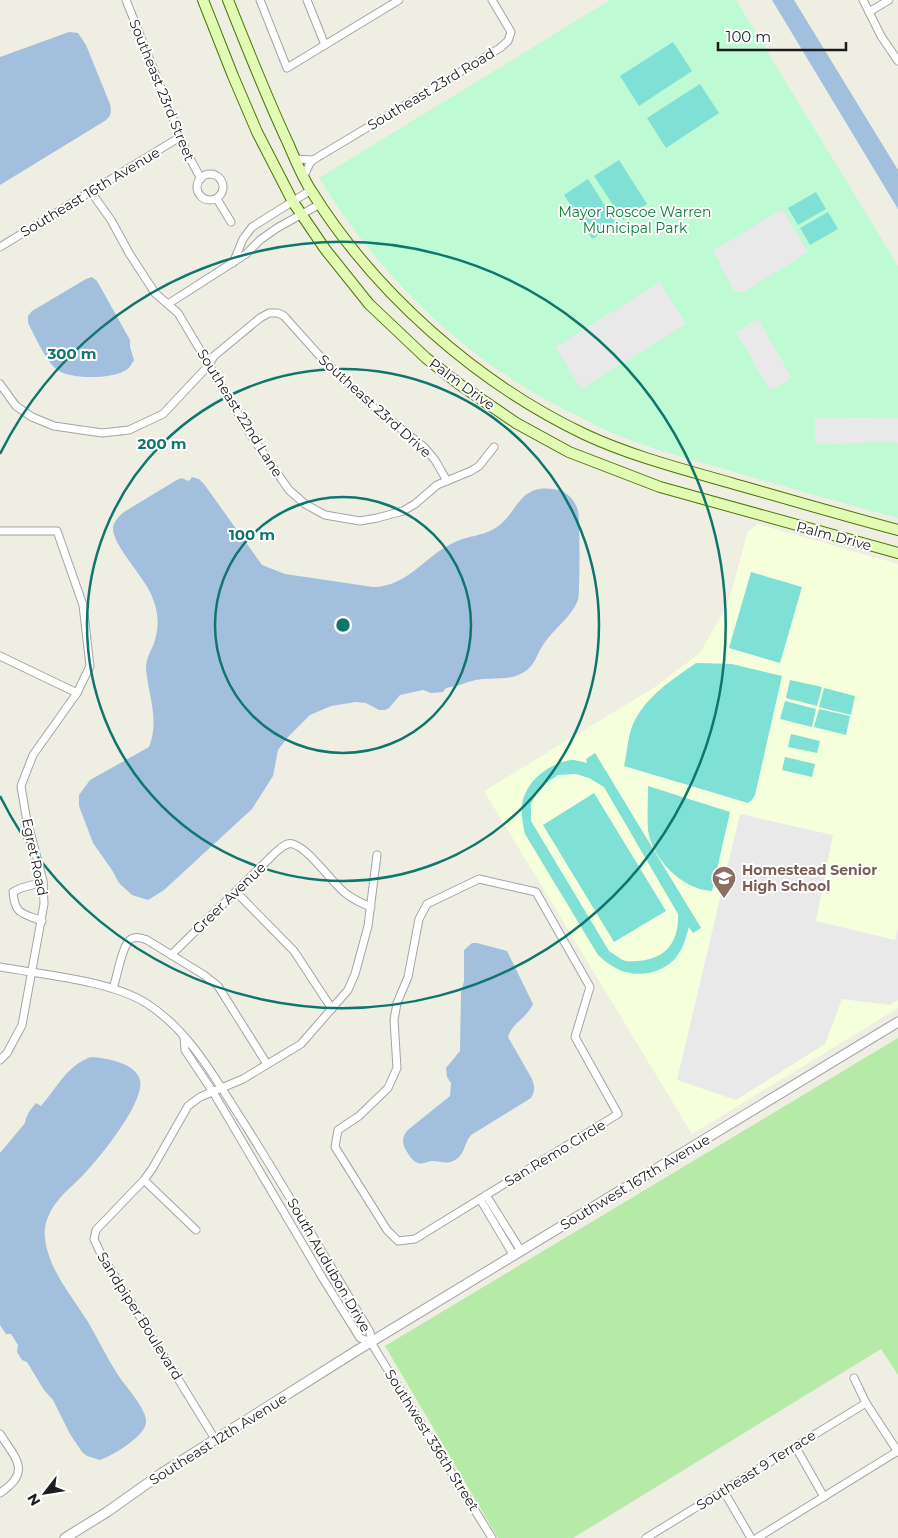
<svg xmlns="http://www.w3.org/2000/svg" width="898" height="1538" viewBox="0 0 898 1538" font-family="Montserrat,sans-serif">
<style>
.education{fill:#f5ffdc}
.grass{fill:#b5eaa7}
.park{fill:#befad4}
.pitch{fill:#7fe0d6;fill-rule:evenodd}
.parking{fill:#e9e9e9}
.water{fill:#a2bfdd}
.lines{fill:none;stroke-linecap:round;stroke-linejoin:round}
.minor-casing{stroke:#a4a4a4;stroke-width:9}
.tertiary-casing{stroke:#a4a4a4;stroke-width:11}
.secondary-casing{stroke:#497603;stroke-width:12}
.minor{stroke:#fff;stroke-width:7}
.tertiary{stroke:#fff;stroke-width:9}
.secondary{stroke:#e3fab5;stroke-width:10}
.ring{fill:none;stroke:#0f766e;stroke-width:2.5}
.labels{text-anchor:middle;stroke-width:4;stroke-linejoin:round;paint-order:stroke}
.street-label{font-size:14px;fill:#1d1d1d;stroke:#fff}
.park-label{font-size:14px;fill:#097d34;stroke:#fff}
.education-label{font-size:14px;font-weight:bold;fill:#785e54;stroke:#fff;text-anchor:start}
.centre{fill:#0f766e;stroke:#fff;stroke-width:2.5}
.ring-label{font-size:15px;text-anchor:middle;font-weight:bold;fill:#0f766e;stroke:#fff;stroke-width:4;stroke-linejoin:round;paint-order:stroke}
</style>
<rect width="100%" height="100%" fill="#efeee3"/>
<!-- education -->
<polygon class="education" points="758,524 898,564 898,1008 692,1134 484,791 655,687 700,653 728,603 748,531"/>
<!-- grass -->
<polygon class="grass" points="898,1038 898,1375 881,1349 573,1538 498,1538 385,1346"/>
<!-- park -->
<path class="park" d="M610 0H736L898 266V518C846 504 794 489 741 474 701 462 661 452 622 437 609 432 596 425 584 419 472 367 384 283 319 178Z"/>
<!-- pitch -->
<g class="pitch">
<polygon points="673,42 692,71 639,106 620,76"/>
<polygon points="700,84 719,113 666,148 647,118"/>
<polygon points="619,160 647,204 623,220 594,176"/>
<polygon points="588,179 616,223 592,239 564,195"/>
<polygon points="816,192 826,209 798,225 788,208"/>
<polygon points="828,212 838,229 810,245 800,228"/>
<polygon points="751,572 802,587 780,663 729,648"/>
<path d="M696 663 732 664 782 676 755 795 752 800 748 803 624 766C627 753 628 736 633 724 646 696 672 680 696 663Z"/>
<polygon points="790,680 822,687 817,706 786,698"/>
<polygon points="824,688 855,696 851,715 819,707"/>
<polygon points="785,701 816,709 812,727 780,719"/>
<polygon points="819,709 850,716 846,735 814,727"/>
<polygon points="791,734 820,741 817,753 788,747"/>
<path d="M595 753 701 928 693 933 689 927C686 937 684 947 677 956 663 975 633 979 614 967 608 964 603 959 598 955L525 834C522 821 519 804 526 792 534 775 554 762 572 760 577 760 583 762 587 763L586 759ZM576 774 589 778 604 787 678 914C679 941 667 959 638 961 635 961 630 962 626 961 621 960 614 954 609 951L531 821V804L540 787 558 775Z"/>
<polygon points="785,757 815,764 812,777 782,770"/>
<path d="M648 786 730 812 712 891C707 890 701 890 697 888 674 880 651 854 648 830 647 816 648 800 648 786Z"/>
<polygon points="594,793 666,911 614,942 543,825"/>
</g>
<!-- parking -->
<g class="parking">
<polygon points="782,209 808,252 744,292 735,292 713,251"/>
<polygon points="660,282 686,324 581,389 555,347"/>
<polygon points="758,319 792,378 770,391 736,332"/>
<polygon points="860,417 898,418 898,443 891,441 836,444 815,443 815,418"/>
<polygon points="740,814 833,835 816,921 895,940 898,927 898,1000 890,1005 842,999 825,1044 736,1100 677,1080"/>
</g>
<!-- water -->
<g class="water">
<polygon points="772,0 794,0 898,170 898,209"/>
<path d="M69 32 78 33 86 45 110 104C112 113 111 117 103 122L0 185V57Z"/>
<path d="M92 277 97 281 130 340V347L134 360C131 365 129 369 124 371 110 379 73 379 59 371 47 364 35 336 28 323V316L32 311 86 279Z"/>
<path d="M192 477 199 479 204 484 262 565 285 574 373 587C408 587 425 555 455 542 467 536 482 536 494 529 518 515 517 484 553 489 565 490 574 498 578 510 580 516 580 595 578 600 571 618 553 629 543 645 537 654 535 664 527 670 510 683 490 676 472 681 462 684 457 686 446 688L443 692 431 693 423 690 400 695 389 708 385 710H379L366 703 356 702 331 706 310 715 288 737 278 750 273 776 252 809 164 890 148 900 132 895 119 883 112 870 93 843 79 806V795L90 780 149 747C160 719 148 695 146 668 146 660 150 652 153 646 160 627 159 612 151 594 144 577 112 544 113 528 114 521 119 516 124 512L175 481 181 478 189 481Z"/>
<path d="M472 943H477L507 951 533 1004C526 1019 512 1023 508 1037L532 1079C535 1087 535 1091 531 1098L471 1135C464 1143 465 1155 455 1160 446 1165 441 1161 432 1161 427 1161 423 1165 418 1163 414 1162 411 1158 409 1155 402 1145 400 1138 409 1129L450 1096 451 1083 447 1077 446 1068 460 1051 461 993 464 981V950Z"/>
<path d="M91 1057C106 1058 136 1063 140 1080 145 1102 100 1157 85 1173 76 1183 64 1192 56 1203 49 1212 43 1226 45 1238 48 1269 72 1296 88 1322 98 1339 107 1358 118 1375 125 1386 148 1410 146 1423 144 1437 112 1456 100 1460L87 1456 82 1452 70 1434 53 1400 44 1390 27 1362 22 1360 17 1352 18 1345 11 1334H6L0 1325V1153L25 1123C26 1115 31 1109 36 1103L41 1106C57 1088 66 1066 91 1057Z"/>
</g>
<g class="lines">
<defs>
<g id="minor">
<polyline points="126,0 186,151 201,179"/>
<polyline points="260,0 287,68 399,0"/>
<polyline points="307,0 325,45"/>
<polyline points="863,0 881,36 898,61"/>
<polyline points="869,12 889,0"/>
<polyline points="296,159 313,160"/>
<circle cx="210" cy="187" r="13"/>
<polyline points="304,176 310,163 313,160 500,48 508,41 511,32 492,0"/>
<polyline points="91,192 111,220 129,253 155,293 178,313 252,437 289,490 305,504 325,515 360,521 377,518 403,511 415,504 437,485 471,471 479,466 494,447"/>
<polyline points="217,199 231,222"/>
<polyline points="0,247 180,137"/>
<polyline points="233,263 243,239 252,227 311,190"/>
<polyline points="168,304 246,254 260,240 277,228 320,204"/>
<polyline points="0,384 16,406 32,417 54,426 102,433 129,430 163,414 209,365 214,356 260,318 269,313 278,313 284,316 318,354 345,381 376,409 424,447 435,460 447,481"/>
<polyline points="0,531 57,531 83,605 90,666 77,693 0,656"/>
<polygon points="479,879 536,892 590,987 575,1037 618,1114 415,1239 398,1241 387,1230 335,1147 338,1130 359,1116 388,1088 397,1068 394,1020 397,1003 408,977 419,919 427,904"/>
<polyline points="236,892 294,951 332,1009"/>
<path d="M42 921C22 913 15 915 13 892L21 888 43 882"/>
<path d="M171 955 276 852C281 848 286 842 293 844 309 849 330 880 344 892 352 899 361 903 371 907"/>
<path d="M0 967C44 975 108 980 146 1003 192 1032 218 1084 247 1128 289 1195 329 1264 370 1332L371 1342 378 1354 492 1538"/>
<path d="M113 988C117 978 122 944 131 939 136 936 142 938 147 940L204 975 218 986 267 1064"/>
<polyline points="184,1037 185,1050 213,1092 322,1277 360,1338 371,1342"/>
<polyline points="0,1060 7,1053 22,1025 44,904 43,881 26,816 21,786 33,755 77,693"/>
<polyline points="144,1180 196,1230"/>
<polyline points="486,1195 521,1251"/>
<polyline points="480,1199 514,1256"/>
<polyline points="854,1378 866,1403 898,1452"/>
<path d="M0 1434C16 1459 32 1472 0 1493"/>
<polyline points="215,1439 100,1252 94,1239 96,1230 144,1180 152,1169 188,1106 200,1097 243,1079 301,1044 348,990 355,974 368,926 377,855"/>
<polyline points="795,1446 824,1497"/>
<polyline points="723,1490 751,1538"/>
<polyline points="646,1538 866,1403"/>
<polyline points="757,1538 898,1451"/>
</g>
<polyline id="tertiary" points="65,1538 107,1512 162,1473 356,1351 898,1022"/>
<g id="secondary">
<polyline points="203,0 233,76 257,132 293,202 325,249 369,304 426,358 459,384 516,423 569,452 660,487 898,553"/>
<path d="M228 0C247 48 266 96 288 143 295 159 302 177 312 192 375 293 477 383 584 434 631 456 682 469 731 483 787 499 842 515 898 530"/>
</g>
</defs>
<!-- minor casing -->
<use href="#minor" class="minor-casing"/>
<!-- tertiary casing -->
<use href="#tertiary" class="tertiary-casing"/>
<!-- secondary casing -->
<use href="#secondary" class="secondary-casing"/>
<!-- minor -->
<use href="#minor" class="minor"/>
<!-- tertiary -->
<use href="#tertiary" class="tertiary"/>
<!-- secondary -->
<use href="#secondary" class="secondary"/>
</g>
<!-- distance rings -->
<g class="ring">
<circle cx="343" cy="625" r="128"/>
<circle cx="343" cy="625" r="256"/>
<path d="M0 454A383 383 0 1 1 0 796"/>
</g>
<!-- icons -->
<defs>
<symbol id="school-pin" viewBox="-11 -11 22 30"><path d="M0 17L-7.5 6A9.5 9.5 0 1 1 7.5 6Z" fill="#8d6e63" stroke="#fff"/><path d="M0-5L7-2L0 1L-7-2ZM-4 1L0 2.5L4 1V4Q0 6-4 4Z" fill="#fff"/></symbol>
</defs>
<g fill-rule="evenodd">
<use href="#school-pin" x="710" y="864" width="28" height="38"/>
</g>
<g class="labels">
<!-- street labels -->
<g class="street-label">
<text transform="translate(431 89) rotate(-31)" y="5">Southeast 23rd Road</text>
<text transform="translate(162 90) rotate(68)" y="5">Southeast 23rd Street</text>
<text transform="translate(90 192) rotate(-31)" y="5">Southeast 16th Avenue</text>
<text transform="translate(462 384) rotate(36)" y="5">Palm Drive</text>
<text transform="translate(375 406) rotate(42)" y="5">Southeast 23rd Drive</text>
<text transform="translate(240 413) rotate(58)" y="5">Southeast 22nd Lane</text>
<text transform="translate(834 536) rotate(15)" y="5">Palm Drive</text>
<text transform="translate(35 857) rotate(78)" y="5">Egret Road</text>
<text transform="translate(229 898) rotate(-44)" y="5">Greer Avenue</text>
<text transform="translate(555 1153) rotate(-31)" y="5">San Remo Circle</text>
<text transform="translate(635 1182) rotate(-31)" y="5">Southwest 167th Avenue</text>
<text transform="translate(329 1265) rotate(60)" y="5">South Audubon Drive</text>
<text transform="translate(140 1316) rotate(58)" y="5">Sandpiper Boulevard</text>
<text transform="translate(218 1439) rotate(-32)" y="5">Southeast 12th Avenue</text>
<text transform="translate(432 1440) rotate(58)" y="5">Southwest 336th Street</text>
<text transform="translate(756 1470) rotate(-32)" y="5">Southeast 9 Terrace</text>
</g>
<!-- park labels -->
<g class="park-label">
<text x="635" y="217">Mayor Roscoe Warren<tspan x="635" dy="16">Municipal Park</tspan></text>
</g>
<!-- education labels -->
<g class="education-label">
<text x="742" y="875">Homestead Senior<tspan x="742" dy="16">High School</tspan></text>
</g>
</g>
<circle cx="343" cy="625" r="8" class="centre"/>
<g class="ring-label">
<text x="72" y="359">300 m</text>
<text x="162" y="449">200 m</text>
<text x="252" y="540">100 m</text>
</g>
<!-- north arrow -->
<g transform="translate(45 1493) rotate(239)" stroke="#ffffff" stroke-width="4" paint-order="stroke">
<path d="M0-4L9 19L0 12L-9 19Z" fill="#1d1d1d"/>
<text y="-8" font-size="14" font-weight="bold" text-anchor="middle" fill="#1d1d1d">N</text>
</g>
<!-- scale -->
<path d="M718 42v8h128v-8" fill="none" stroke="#1d1d1d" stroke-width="2.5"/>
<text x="726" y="42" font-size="15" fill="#1d1d1d" stroke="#ffffff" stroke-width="4" paint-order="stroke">100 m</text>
</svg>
